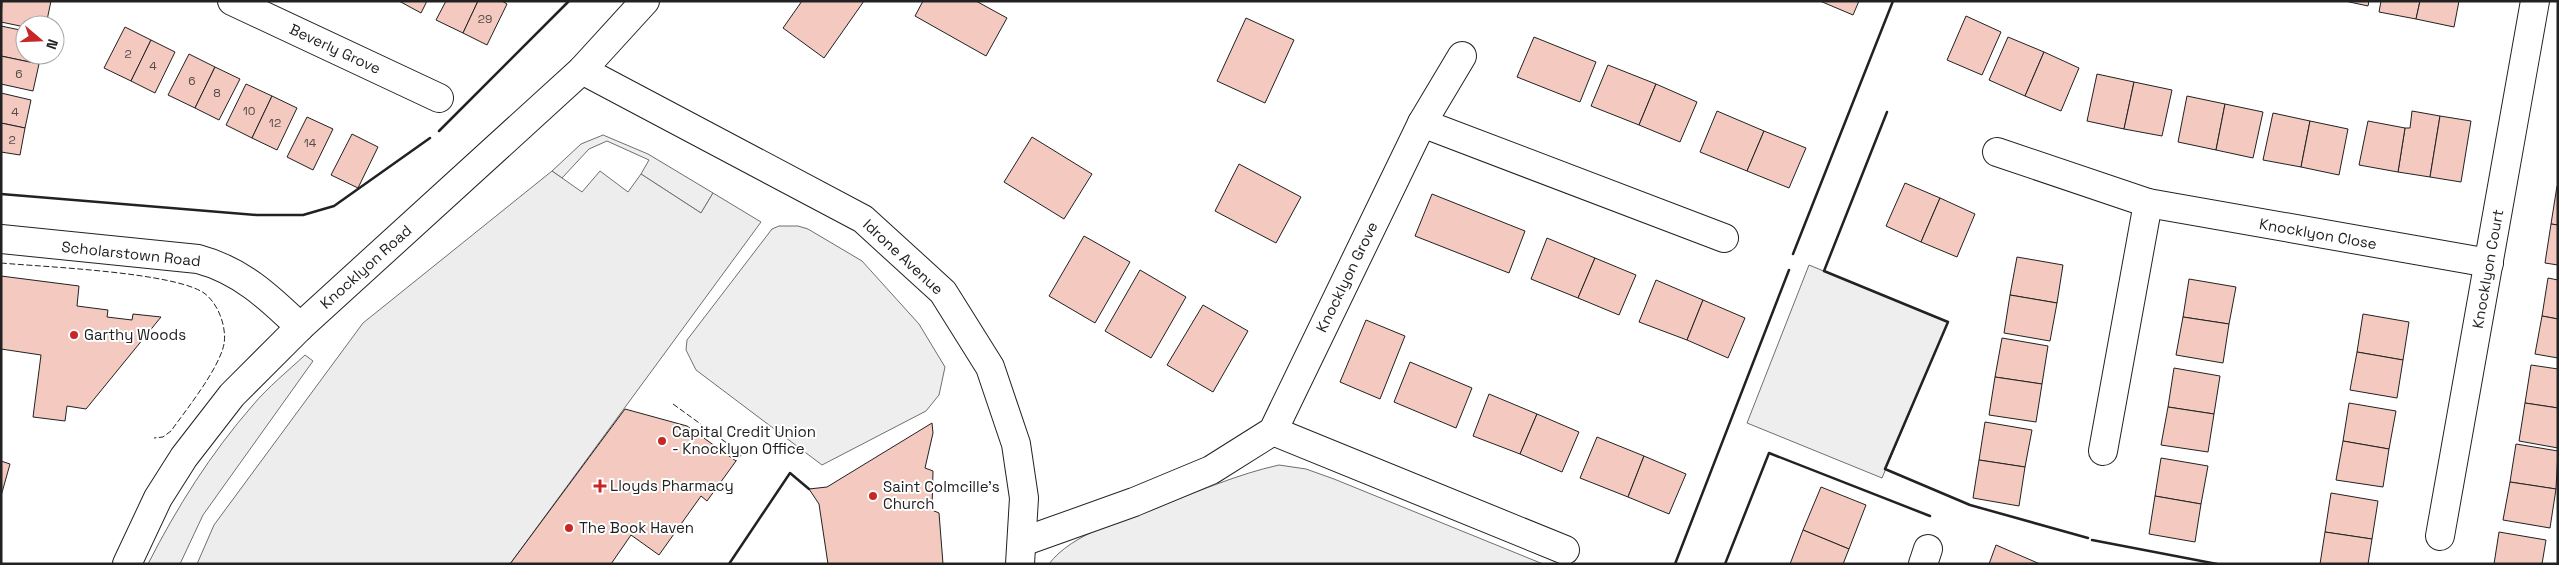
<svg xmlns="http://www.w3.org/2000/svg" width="2559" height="565" viewBox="0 0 2559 565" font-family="'Space Grotesk',sans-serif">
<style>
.green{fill:#eee;stroke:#6f6f6f}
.parking{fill:#ededed;stroke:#6f6f6f}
.building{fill:#f3c9c0;stroke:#222}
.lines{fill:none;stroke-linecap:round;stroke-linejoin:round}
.street-casing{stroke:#222;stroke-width:30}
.secondary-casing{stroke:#222;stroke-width:30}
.street{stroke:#fff;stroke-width:28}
.secondary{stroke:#fff;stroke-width:28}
.fence{stroke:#222;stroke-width:1;stroke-dasharray:6 2.5;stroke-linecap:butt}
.wall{stroke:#222;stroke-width:2.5}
.poi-dot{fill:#c62828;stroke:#fff;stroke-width:2}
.labels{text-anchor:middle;stroke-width:4;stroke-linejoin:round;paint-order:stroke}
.number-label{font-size:12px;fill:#564c4a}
.street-label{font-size:15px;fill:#222;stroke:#fff}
.poi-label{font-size:15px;fill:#222;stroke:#fff;text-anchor:start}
</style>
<rect width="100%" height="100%" fill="#fff"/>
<!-- green -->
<g class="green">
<polygon points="603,135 648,154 713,193 701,213 641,174 649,160 607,141 589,149 562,178 552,171 581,144"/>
<polygon points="779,226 798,226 808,229 862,261 919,324 945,367 939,395 926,411 822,465 696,370 686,350 687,340 772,229"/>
<polygon points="1809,265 1948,322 1882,478 1747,423"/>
<path d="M305 355 313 361 203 515 180 564H148C177 507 211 453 253 405 268 387 288 371 305 355Z"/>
<path d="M1279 465 1306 469 1334 479 1543 564H1049C1072 533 1126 519 1160 506 1200 491 1238 474 1279 465Z"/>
</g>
<!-- parking -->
<polygon class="parking" points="552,171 582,192 600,171 628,192 641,174 701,213 713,193 761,222 510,564 197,564 214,525 363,323"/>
<!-- building -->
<g class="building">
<polygon points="2,1 51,1 46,25 25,27 1,22"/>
<polygon points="399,1 427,1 421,13"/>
<polygon points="446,1 478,1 463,33 436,20"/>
<polygon points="478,1 502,1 507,4 487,45 463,33"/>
<polygon points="802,1 864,1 824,58 783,28"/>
<polygon points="923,1 976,1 1007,18 986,56 915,16"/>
<polygon points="1820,1 1859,1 1853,15"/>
<polygon points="2345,1 2369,1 2368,6"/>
<polygon points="2381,1 2420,1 2416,19 2379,12"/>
<polygon points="2420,1 2459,1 2454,27 2416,19"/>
<polygon points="1966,16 2001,32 1982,75 1947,60"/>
<polygon points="1246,18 1294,40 1265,103 1217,81"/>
<polygon points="1,26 25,31 25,55 41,55 39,64 1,56"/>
<polygon points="125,27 151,40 131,81 104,68"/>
<polygon points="1534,37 1596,62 1580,102 1517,77"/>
<polygon points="2008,37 2044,52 2025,96 1989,80"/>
<polygon points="151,40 175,52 155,93 131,81"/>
<polygon points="2044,52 2079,68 2061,111 2025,96"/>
<polygon points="189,54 215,67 195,108 168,95"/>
<polygon points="1,56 39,64 33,91 1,84"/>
<polygon points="1608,65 1656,84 1639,125 1591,106"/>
<polygon points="215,67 240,79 219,120 195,108"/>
<polygon points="2097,74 2134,82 2124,129 2087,121"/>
<polygon points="2134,82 2172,90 2162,136 2124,129"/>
<polygon points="246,84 272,96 252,138 226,125"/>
<polygon points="1656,84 1697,102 1680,142 1639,125"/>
<polygon points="1,93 31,100 25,128 1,123"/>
<polygon points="272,96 297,108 277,150 252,138"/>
<polygon points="2187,96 2225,104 2216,150 2178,142"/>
<polygon points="2225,104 2263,112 2253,158 2216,150"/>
<polygon points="1717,111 1764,131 1747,171 1700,152"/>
<polygon points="2412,111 2440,116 2430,177 2398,172 2405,128 2410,128"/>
<polygon points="2273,113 2310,121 2301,167 2263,160"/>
<polygon points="2440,116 2471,121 2461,182 2430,177"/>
<polygon points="307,117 333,129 313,170 287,157"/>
<polygon points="2310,121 2348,129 2339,175 2301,167"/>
<polygon points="2368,121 2405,128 2398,172 2359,165"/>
<polygon points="1,123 25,128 20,155 1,152"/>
<polygon points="1764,131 1806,148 1789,188 1747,171"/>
<polygon points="352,134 378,147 358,188 331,175"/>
<polygon points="1032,137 1092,174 1064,219 1004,182"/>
<polygon points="1239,164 1301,197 1276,243 1215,211"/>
<polygon points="1905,183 1940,198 1921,242 1886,226"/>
<polygon points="2557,186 2558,186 2558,225 2551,224"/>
<polygon points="1432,194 1525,231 1509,273 1415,236"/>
<polygon points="1940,198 1975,214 1957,257 1921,242"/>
<polygon points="2551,224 2558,225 2558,265 2545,263"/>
<polygon points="1084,236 1130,262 1095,323 1049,296"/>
<polygon points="1547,238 1595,258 1578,298 1531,279"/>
<polygon points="2017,257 2063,265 2057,303 2010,295"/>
<polygon points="1595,258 1636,275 1619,315 1578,298"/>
<polygon points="1140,270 1186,297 1151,358 1105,331"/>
<polygon points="1,276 79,286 77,306 108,310 107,317 132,320 133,314 161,317 86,409 67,406 65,421 33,417 41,355 1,349"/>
<polygon points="2548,278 2558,280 2558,319 2542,316"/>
<polygon points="2189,279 2236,287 2229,324 2183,317"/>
<polygon points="1656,280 1703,300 1687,340 1639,322"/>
<polygon points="2010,295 2057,303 2050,341 2004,333"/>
<polygon points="1703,300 1745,318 1728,358 1687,340"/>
<polygon points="1203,305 1248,331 1213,392 1167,365"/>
<polygon points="2363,314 2409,322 2403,360 2357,352"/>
<polygon points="2542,316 2558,319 2558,358 2535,354"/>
<polygon points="2183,317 2229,324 2223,363 2176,355"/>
<polygon points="1366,320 1405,336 1380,399 1340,382"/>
<polygon points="2002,338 2048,346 2042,384 1995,377"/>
<polygon points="2357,352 2403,360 2397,398 2350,390"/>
<polygon points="1410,362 1472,388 1456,428 1394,402"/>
<polygon points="2531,365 2558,369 2558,408 2525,403"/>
<polygon points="2174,368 2220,376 2214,414 2168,407"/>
<polygon points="1995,377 2042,384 2036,422 1989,415"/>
<polygon points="1489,394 1537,414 1520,454 1473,436"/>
<polygon points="2349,403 2396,411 2389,449 2343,441"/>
<polygon points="2525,403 2558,408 2558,448 2519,441"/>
<polygon points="2168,407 2214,414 2208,452 2161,445"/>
<polygon points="625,409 687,426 736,461 707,501 701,496 659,555 631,535 611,564 510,564"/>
<polygon points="1537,414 1579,432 1562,472 1520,454"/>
<polygon points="1985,422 2032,430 2025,467 1979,460"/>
<polygon points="932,423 933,433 925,468 933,471 932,510 939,513 943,564 828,564 819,504 809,489 827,487"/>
<polygon points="1597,437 1644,456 1628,497 1580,478"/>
<polygon points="2343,441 2389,449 2383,487 2336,480"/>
<polygon points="2516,444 2558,451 2556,489 2510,482"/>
<polygon points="1644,456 1686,474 1669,514 1628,497"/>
<polygon points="2161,458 2208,466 2201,504 2155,496"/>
<polygon points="1979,460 2025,467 2019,506 1973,498"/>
<polygon points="1,461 10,464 1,496"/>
<polygon points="2510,482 2556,489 2550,528 2503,520"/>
<polygon points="1821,487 1866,505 1849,549 1803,530"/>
<polygon points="2331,493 2378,501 2372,539 2325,532"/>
<polygon points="2155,496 2201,504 2195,542 2149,534"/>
<polygon points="1803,530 1849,549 1843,564 1790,564"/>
<polygon points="2325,532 2372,539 2368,564 2320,564"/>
<polygon points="2499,532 2546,540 2542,564 2494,564"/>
<polygon points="1996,545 2040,564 1989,564"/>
</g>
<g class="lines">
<defs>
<g id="street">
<polyline points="232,1 439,98"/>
<polyline points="582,70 863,219 943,292 990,367 1016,444 1024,498 1020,564"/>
<polyline points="1422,123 1462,56"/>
<polyline points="1997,152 2148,203 2489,263"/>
<polyline points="1273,431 1565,550"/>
<polyline points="2103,451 2148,203"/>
<polyline points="2440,536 2535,1"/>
<polyline points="1022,542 1134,502 1211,470 1273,431 1422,123 1724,238"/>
<polyline points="1923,564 1928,549"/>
</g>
<g id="secondary">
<path d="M1 239 198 259C240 270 269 297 300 327"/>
<polyline points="127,564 158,498 184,457 232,395 300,327 582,70 645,1"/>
</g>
</defs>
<!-- street casing -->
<use href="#street" class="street-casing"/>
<!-- secondary casing -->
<use href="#secondary" class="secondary-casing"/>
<!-- street -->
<use href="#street" class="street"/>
<!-- secondary -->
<use href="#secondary" class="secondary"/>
<!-- fence -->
<g class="fence">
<path d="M1 263C44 267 173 272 204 293 218 303 227 327 224 344 219 369 186 410 171 431L163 437 154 438"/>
<polyline points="673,404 742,454 736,461"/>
</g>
<!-- wall -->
<g class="wall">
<polyline points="1887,112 1824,271 1948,322 1885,469 1970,505 2088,538"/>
<polyline points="439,131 569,1"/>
<polyline points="1,194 257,215 303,215 334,206 430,138"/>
<polyline points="1793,254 1893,1"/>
<polyline points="2092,540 2217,564"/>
<polyline points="729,564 790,473 809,489"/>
<polyline points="1675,564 1789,270"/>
<polyline points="1725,564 1769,453 1930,516"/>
</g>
</g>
<!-- markers -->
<g class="poi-dot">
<circle cx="74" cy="335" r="5"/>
<circle cx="662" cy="441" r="5"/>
<path d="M597.5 478.5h5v5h5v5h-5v5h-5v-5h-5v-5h5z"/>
<circle cx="873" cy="496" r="5"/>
<circle cx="569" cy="528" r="5"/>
</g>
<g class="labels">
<!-- number labels -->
<g class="number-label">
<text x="485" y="23">29</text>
<text x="128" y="58">2</text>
<text x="153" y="70">4</text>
<text x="19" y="78">6</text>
<text x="192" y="85">6</text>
<text x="217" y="97">8</text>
<text x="249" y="115">10</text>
<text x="15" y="116">4</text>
<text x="275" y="127">12</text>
<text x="12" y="144">2</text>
<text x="310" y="147">14</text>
</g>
<!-- street labels -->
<g class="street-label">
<text transform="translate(335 49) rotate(25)" y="5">Beverly Grove</text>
<text transform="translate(2318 234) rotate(10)" y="5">Knocklyon Close</text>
<text transform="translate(131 254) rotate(6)" y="5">Scholarstown Road</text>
<text transform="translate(903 257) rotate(43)" y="5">Idrone Avenue</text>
<text transform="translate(366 267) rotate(-42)" y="5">Knocklyon Road</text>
<text transform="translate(2488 269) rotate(-80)" y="5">Knocklyon Court</text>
<text transform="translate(1347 277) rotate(-64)" y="5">Knocklyon Grove</text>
</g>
<!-- poi labels -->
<g class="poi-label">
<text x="84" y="340">Garthy Woods</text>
<text x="672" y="437">Capital Credit Union<tspan x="672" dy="17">- Knocklyon Office</tspan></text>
<text x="610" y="491">Lloyds Pharmacy</text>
<text x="883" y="492">Saint Colmcille's<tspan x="883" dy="17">Church</tspan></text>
<text x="579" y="533">The Book Haven</text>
</g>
</g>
<!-- border -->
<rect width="2559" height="565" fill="none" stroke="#222222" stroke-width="5"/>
<!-- north arrow -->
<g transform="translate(40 40) rotate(109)"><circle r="24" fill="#ffffff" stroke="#a7a7a7"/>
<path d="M0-4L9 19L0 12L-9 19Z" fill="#c62828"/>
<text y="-8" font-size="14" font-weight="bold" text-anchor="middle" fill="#222222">N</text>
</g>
</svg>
